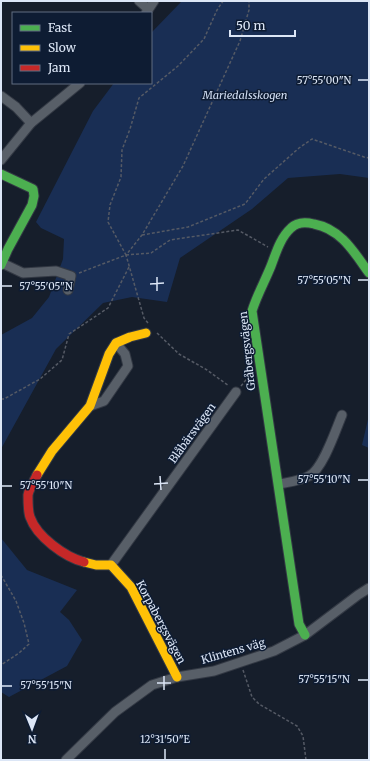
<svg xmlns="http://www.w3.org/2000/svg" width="370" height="761" viewBox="0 0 370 761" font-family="Merriweather,serif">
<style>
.green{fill:#192e54}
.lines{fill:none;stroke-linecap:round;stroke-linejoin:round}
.street-casing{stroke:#333944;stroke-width:11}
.fast-casing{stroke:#333944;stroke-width:11}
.slow-casing{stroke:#333944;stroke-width:11}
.jam-casing{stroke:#333944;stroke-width:11}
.path{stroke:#555a65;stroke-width:1.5;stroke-dasharray:3 2;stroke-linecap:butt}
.street{stroke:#585f68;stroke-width:9}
.fast{stroke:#4caf50;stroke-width:9}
.slow{stroke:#ffc107;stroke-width:9}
.jam{stroke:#c62828;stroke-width:9}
.ticks{fill:none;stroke:#dce6f6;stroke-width:1.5}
.labels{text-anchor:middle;stroke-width:3;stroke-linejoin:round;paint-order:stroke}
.park-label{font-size:11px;font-style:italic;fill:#d3dff4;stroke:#0e1c33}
.street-label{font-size:11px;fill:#dce6f6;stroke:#0e1c33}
.ticks-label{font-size:10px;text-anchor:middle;fill:#dce6f6;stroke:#0e1c33;stroke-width:3;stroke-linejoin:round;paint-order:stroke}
</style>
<rect width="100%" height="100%" fill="#161e2b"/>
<!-- green -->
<g class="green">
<polygon points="182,1 369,1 369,178 340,174 288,178 252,209 180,258 167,302 132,297 103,303 56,349 1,449 1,335 32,318 49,297 63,259 64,239 41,228 36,222 93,111 114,83 151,83 151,33"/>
<polygon points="369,415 369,448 362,445"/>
<polygon points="1,538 27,570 77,590 60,612 69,620 82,640 67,666 9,697 1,692"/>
</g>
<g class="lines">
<defs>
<g id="street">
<polyline points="139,1 148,9"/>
<polyline points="146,13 154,1"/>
<polyline points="1,96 16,107 31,123"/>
<polyline points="1,160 31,123 80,83"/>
<polyline points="2,263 23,273 56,271 71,276 68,290"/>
<polyline points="90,406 104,401 128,366 125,354 116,343"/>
<path d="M279 484C289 482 300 481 309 476 323 469 336 429 342 415"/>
<polyline points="111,565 236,392"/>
<polyline points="66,760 115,712 152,685 177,677 214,671 274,651 305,635 358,595 369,588"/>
</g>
<g id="fast">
<polyline points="1,174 33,189 34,196 32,205 8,249 1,265"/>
<path d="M305 635 299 624 252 311C257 295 265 281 271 266 276 253 280 238 291 228 297 222 306 222 314 224 341 229 354 252 369 273"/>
</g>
<g id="slow">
<polyline points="37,475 52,451 90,406 109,354 116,343 130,337 146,333"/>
<polyline points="84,562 96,565 111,565 131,587 177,677"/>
</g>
<path id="jam" d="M37 475C34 481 29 489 28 495 28 501 28 512 30 517 37 537 65 557 84 562"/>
</defs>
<!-- street casing -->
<use href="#street" class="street-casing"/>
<!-- fast casing -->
<use href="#fast" class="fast-casing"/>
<!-- slow casing -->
<use href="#slow" class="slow-casing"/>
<!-- jam casing -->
<use href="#jam" class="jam-casing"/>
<!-- path -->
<g class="path">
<polyline points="142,235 188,227 245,204 264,179 299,148 312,139 364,157 369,158"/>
<polyline points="126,255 151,253 170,240 238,230 268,247"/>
<polyline points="79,273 126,255 108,222 110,205 121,177 122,150 130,129 139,98 178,66 204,39 217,10 223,1"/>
<polyline points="148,323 144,318 126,255 142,235 183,166 240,41 249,10 249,1"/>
<polyline points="157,333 179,354 207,370 229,386"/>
<polyline points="241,386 249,376 250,376"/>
<polyline points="1,399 4,399 40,379 62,360 69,334 108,308 129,267"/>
<polyline points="1,575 16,601 24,623 29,644 19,653 1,665"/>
<polyline points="243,670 252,697 259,704 297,726 303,736 306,760"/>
</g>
<!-- street -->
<use href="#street" class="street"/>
<!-- fast -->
<use href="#fast" class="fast"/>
<!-- slow -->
<use href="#slow" class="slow"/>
<!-- jam -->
<use href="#jam" class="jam"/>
</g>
<!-- ticks -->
<path class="ticks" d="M358 80H368M157 277V291M358 280H368M150 284 164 283M2 286H12M160 476 161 490M358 480H368M154 484 168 483M2 486H12M164 676V690M358 680H368M157 683H171M2 686H12M165 749V759"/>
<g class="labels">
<!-- park labels -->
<g class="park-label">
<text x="245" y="99">Mariedalsskogen</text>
</g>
<!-- street labels -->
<g class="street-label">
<text transform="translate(247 351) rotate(-96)" y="4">Gråbergsvägen</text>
<text transform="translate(192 433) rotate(-54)" y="4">Blåbärsvägen</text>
<text transform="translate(161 622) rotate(62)" y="4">Korpabergsvägen</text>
<text transform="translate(233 651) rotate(-16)" y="4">Klintens väg</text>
</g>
</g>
<g class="ticks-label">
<text x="324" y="84">57°55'00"N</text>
<text x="324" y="284">57°55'05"N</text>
<text x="46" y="290">57°55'05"N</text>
<text x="324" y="483">57°55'10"N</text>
<text x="46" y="489">57°55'10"N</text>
<text x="324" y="683">57°55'15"N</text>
<text x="46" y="689">57°55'15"N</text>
<text x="165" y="743">12°31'50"E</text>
</g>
<!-- border -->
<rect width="370" height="761" fill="none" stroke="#dce6f6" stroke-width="4"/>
<!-- legend -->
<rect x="12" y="12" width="140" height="72" fill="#0e1c33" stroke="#606d81"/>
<rect x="20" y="25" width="20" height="6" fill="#4caf50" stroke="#606d81"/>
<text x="48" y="32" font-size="12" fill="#dce6f6">Fast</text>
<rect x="20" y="45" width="20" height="6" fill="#ffc107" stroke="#606d81"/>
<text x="48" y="52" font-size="12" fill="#dce6f6">Slow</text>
<rect x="20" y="65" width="20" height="6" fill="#c62828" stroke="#606d81"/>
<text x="48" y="72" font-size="12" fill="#dce6f6">Jam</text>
<!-- north arrow -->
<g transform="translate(32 729) rotate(179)" stroke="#0e1c33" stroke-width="3" paint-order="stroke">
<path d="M0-3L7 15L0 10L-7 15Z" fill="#dce6f6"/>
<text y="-6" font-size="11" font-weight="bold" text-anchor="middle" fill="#dce6f6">N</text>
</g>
<!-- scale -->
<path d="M230 30v6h65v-6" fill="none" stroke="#dce6f6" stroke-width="2"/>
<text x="236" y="30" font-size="12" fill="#dce6f6" stroke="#0e1c33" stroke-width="3" paint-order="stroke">50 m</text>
</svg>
